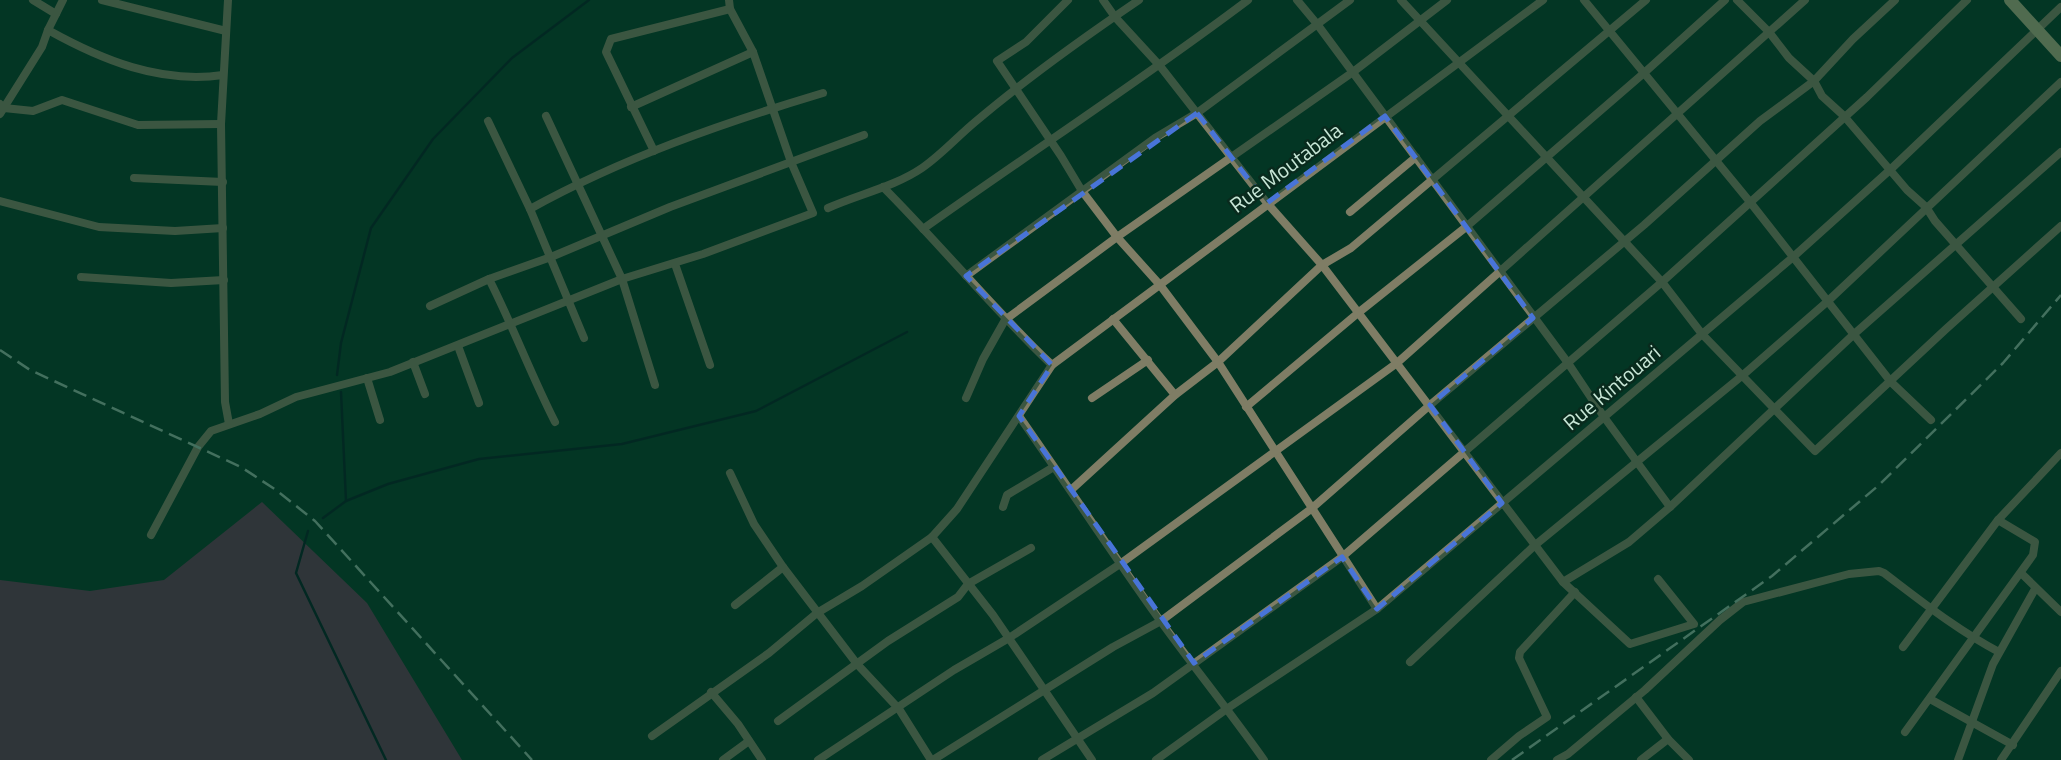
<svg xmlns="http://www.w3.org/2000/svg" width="2061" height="760" viewBox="0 0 2061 760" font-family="'Titillium Web',sans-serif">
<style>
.green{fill:#653452}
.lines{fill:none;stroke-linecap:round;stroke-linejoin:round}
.stream{stroke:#001821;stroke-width:2.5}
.street{stroke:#7f7d65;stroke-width:8}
.secondary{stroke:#adaa84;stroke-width:12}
.rail{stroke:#90b5a4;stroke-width:2.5;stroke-dasharray:14 7;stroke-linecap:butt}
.marked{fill:none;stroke:#4874d8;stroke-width:5;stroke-dasharray:14 9;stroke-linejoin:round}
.labels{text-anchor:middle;stroke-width:5;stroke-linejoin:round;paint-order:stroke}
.street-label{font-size:21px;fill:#c7e6d6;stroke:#092a1d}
</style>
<rect width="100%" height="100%" fill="#033624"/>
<!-- green -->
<polygon class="green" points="262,502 367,603 462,760 0,760 0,580 90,591 164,580"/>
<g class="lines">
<!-- stream -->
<g class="stream">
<polyline points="337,375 341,343 371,228 433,139 512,58 589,0"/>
<polyline points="346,501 388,484 479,459 622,444 756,411 907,332"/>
<polyline points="323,518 346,501 341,392"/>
<polyline points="308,531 296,573 386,760"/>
</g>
<!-- street -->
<g class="street">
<polyline points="33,0 56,14"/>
<polyline points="102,0 226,31"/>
<polyline points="228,0 221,124 225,402 229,424"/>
<polyline points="1068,0 1026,42 997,61 1061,156 1082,191 1117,237 1160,285 1218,362 1377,609"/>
<polyline points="1103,0 1115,17 1160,66 1267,203 1322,265 1563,582 1630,644 1694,624 1658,579"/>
<polyline points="1297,0 1317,24 1568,363 1604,417 1670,507"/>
<polyline points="1401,0 1662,282 1702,334 1815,451 1946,329 2061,226"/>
<polyline points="1584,0 1750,202 1891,382 1931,420"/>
<polyline points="1737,0 1769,32 1789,58 1814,81 1822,96 1844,116 1907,190 1926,207 1935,221 2021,319"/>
<path d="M48 30C102 60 160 84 223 75"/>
<polyline points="0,104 4,108 33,111 62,100 138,125 221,124"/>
<polyline points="631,107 753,52"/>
<polyline points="0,114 42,47 48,30 63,0"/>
<polyline points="546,116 622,279 655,385"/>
<polyline points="488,121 530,209 584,338"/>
<polyline points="654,151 606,52 611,39 730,9"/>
<polyline points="134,178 223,182"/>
<path d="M883 187C941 245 993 309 1052 365"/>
<polyline points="0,201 99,227 175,231 223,228"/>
<path d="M828 208C859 194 894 187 922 168 941 155 957 137 975 122 1027 78 1083 38 1139 0"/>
<path d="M530 209C622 158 723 123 823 93"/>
<polyline points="1350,212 1416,157"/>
<path d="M923 229C1031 152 1142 80 1248 0"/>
<polyline points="675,264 710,365"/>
<polyline points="966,276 1155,138 1197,113 1350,0"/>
<polyline points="81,277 171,283 224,280"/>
<path d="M489 279C513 326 531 375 555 422"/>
<polyline points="430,306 489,279 551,257 670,207 864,135"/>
<polyline points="1113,319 1175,395"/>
<polyline points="458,346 479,403"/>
<polyline points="413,362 425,394"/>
<polyline points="367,378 380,420"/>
<polyline points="966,398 983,359 1005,320 1117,237 1353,72 1447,0"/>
<polyline points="1092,398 1148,360"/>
<polyline points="1246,407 1358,313 1466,227 1644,73 1725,0"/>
<path d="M1019 416C1066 483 1111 552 1159 619 1193 666 1230 712 1264 760"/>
<polyline points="730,473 754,524 783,567 857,664 899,709 931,760"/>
<polyline points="1071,490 1175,395 1218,362 1322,265 1351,248 1646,0"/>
<polyline points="1003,507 1007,495 1052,468"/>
<polyline points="151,535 198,447 211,431 260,414 296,397 390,372 622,279 703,254 813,213 791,162 753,52 730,9 729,0"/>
<polyline points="932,537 993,615 1092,760"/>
<polyline points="2021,573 2061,612"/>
<polyline points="1563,582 1629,542 1670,507 1853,335 2061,152"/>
<polyline points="735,605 783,567"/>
<polyline points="1903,647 1998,520 2061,453"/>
<polyline points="1410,662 1534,546 1743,375 1828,301 2061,82"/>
<polyline points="711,692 738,724 762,760"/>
<polyline points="1636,697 1668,739 1689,760"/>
<polyline points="1930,699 2013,745"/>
<polyline points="778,721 888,641 958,597 968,584 1031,548"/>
<polyline points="1905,732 2033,555 2035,542 1998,520"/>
<polyline points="652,736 769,653 817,613 862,586 932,537 957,509 1052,365 1543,0"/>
<polyline points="723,760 749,741"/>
<polyline points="818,760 954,670 1009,638 1120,564 1397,363 1805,0"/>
<polyline points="933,760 1113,647 1161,621 1311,509 1430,405 1644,225 1760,121 1814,81 1853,39 1895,0"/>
<polyline points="1042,760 1153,693 1342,557 1662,282 1867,97 1967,0"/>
<polyline points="1156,760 1228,708 1377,609 1792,258 1891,169 2061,7"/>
<polyline points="1491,760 1519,736 1547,717 1519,658 1520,652 1575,592"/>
<path d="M1557 760 1568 754 1645 690 1720 620 1743 602 1849 574 1879 571 1884 573C1921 601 1957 630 1999 652"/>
<polyline points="1641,760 1668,739"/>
<polyline points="1958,760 1993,664 2035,589"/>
<polyline points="2001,760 2061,671"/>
</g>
<!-- secondary -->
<polyline class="secondary" points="2010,0 2061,56"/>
<!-- rail -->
<g class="rail">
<polyline points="0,350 30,370 241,467 276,490 315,521 532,760"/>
<polyline points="1512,760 1772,576 1879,485 2003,363 2061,295"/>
</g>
</g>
<!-- marked area -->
<path d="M0 0H2061V760H0ZM1197 113 1267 203 1385 116 1533 318 1430 405 1502 503 1377 609 1342 557 1194 663 1019 416 1052 365 966 276Z" fill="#033624" fill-opacity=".55" fill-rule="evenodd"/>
<path class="marked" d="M1197 113 1267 203 1385 116 1533 318 1430 405 1502 503 1377 609 1342 557 1194 663 1019 416 1052 365 966 276Z"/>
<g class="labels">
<!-- street labels -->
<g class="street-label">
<text transform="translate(1286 168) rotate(-37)" y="7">Rue Moutabala</text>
<text transform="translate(1612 388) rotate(-40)" y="7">Rue Kintouari</text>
</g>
</g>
</svg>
